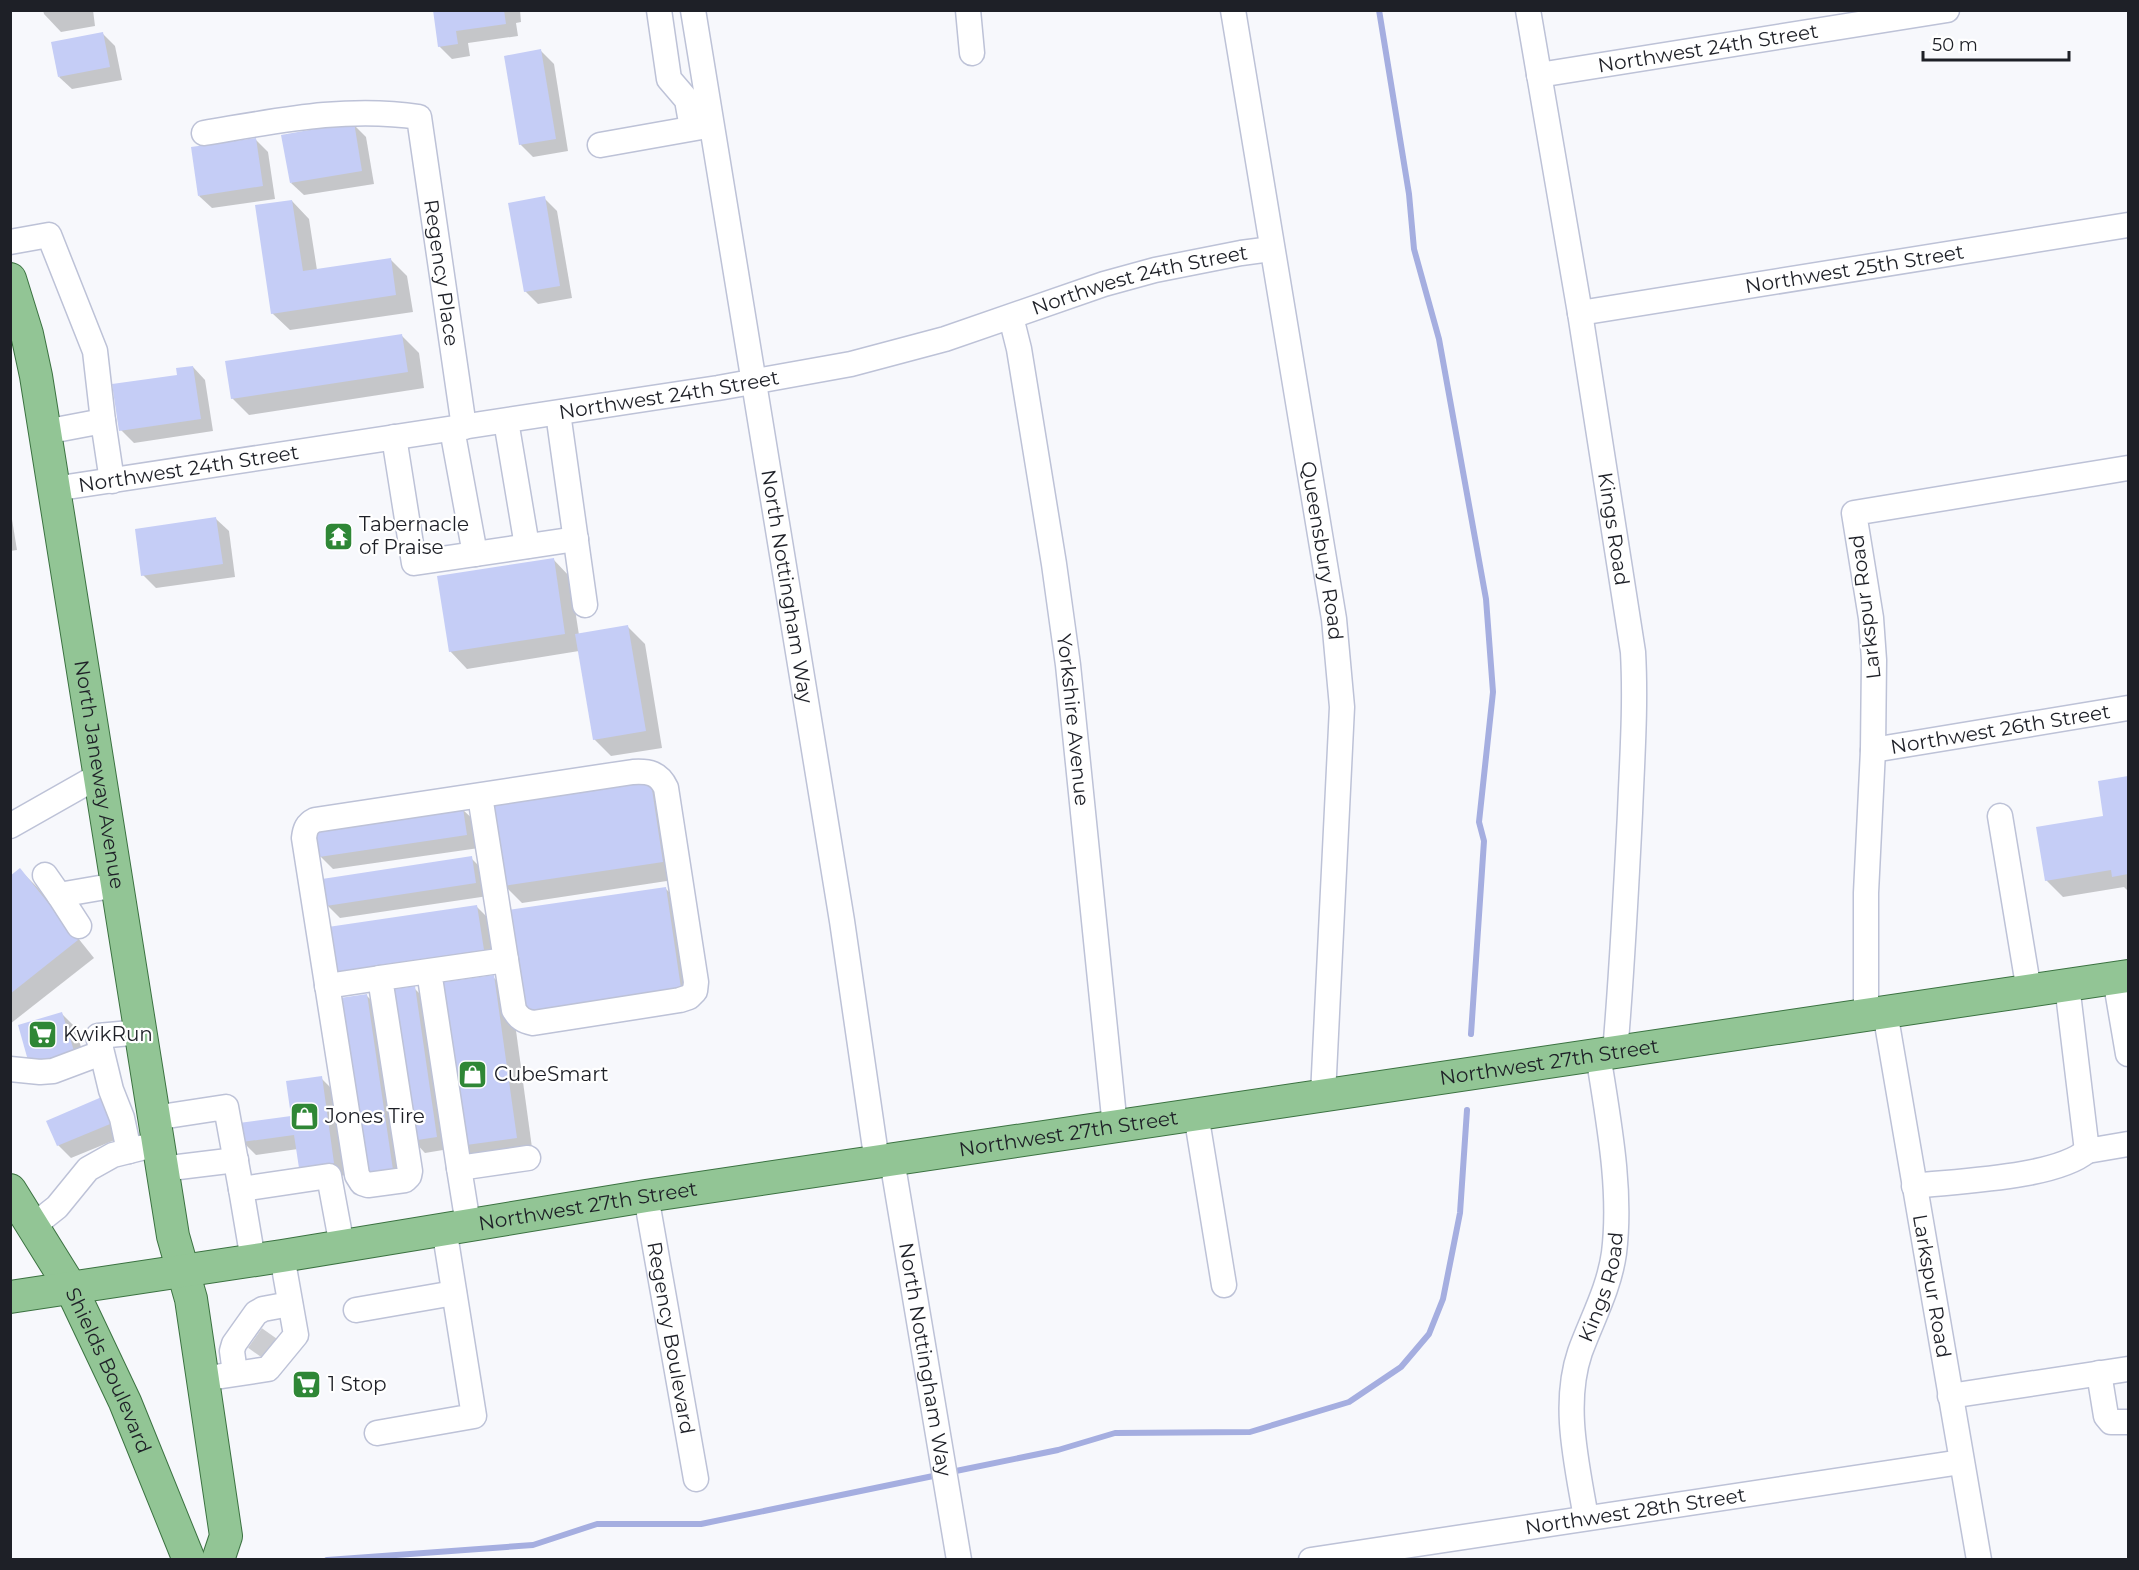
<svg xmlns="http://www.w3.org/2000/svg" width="2139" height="1570" viewBox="0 0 2139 1570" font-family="Montserrat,sans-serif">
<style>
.shadow{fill:#0003}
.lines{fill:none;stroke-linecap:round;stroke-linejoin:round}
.stream{stroke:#a5aee0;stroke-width:6}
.building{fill:#c5cdf6}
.minor-tunnel{stroke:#cccdd1;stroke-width:24;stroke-dasharray:24 12;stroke-linecap:butt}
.minor-casing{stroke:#bdc2d7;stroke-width:27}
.major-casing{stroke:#3b7241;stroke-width:34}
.minor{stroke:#fff;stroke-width:24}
.major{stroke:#92c595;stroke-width:32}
.labels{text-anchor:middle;stroke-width:4.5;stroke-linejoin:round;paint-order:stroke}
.street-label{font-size:20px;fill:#1e2027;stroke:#fff}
.poi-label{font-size:20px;fill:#1e2027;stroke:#fff;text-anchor:start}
</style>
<rect width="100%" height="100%" fill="#f7f8fc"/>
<!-- shadow -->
<g class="shadow">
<polygon points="43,10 93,10 95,26 61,32 44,14"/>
<polygon points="434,10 520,10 521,22 516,23 518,36 468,43 470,56 452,59 439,46"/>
<polygon points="103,34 115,46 122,80 72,89 59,77"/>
<polygon points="541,51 554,64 568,151 533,157 520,144"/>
<polygon points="353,124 366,137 374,184 304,195 291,183"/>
<polygon points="255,139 268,152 275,199 212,208 199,196"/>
<polygon points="544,198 557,211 572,298 538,304 525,291"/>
<polygon points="292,201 309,219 317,270 390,259 407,276 413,312 290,330 272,313"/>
<polygon points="401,335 419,353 424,388 249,415 232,398"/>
<polygon points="193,367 205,380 213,431 134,443 121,430 179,376"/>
<polygon points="10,507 17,550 10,551"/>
<polygon points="216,519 229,531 235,577 156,588 143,575"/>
<polygon points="553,559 570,577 579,635 628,627 645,644 662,748 611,756 594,739 579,651 467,669 450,651"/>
<polygon points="650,778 667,795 680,879 522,903 505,886"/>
<polygon points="2128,778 2128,891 2124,887 2063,897 2046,880 2105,817 2099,783"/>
<polygon points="463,810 476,822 479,848 333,869 320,856"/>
<polygon points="471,858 484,871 488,896 340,918 327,905"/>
<polygon points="20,870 37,887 94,958 10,1024 10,878"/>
<polygon points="666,889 683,906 697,1005 541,1028 524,1011"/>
<polygon points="477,907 494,924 500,967 353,988 336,971"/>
<polygon points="493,977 511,994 533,1155 478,1163 461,1146"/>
<polygon points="414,988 427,1001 449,1149 425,1153 413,1140"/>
<polygon points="366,995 379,1008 405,1182 380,1186"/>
<polygon points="62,1014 75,1027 86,1064 43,1076 20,1026"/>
<polygon points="321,1078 334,1091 346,1175 313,1180 300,1167 298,1149 256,1155 243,1142 292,1117"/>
<polygon points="104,1098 127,1135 71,1158 58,1145"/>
</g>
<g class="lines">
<!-- stream -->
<g class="stream">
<polyline points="1379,10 1409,194 1414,249 1439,339 1486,599 1493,692 1479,822 1484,841 1471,1034"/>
<polyline points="951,1472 1058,1450 1115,1433 1250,1432 1349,1402 1401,1367 1429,1334 1443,1299 1460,1213 1467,1110"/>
<polyline points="327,1560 533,1545 597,1524 701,1524 938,1475"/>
</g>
</g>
<!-- building -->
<g class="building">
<polygon points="433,10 504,10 506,24 456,31 458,44 438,47"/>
<polygon points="103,32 110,67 58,77 51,42"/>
<polygon points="541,49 556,139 519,145 504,56"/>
<polygon points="354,122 362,171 290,183 281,135"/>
<polygon points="256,138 263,186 198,196 191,147"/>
<polygon points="545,196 560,286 524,292 508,203"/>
<polygon points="292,200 303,271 391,258 396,295 271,314 255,205"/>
<polygon points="402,334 408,372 231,399 225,361"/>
<polygon points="193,366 201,419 119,431 112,384 177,375 176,368"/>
<polygon points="216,517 223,564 141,576 135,529"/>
<polygon points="554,558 565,634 449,652 437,576"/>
<polygon points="628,625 646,731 593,740 575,634"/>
<polygon points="650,776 663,862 503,886 490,801"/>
<polygon points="2128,776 2128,874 2112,877 2111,870 2045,881 2036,827 2103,816 2098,781"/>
<polygon points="463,808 467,835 319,857 315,830"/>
<polygon points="472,856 476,883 326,906 322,879"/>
<polygon points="20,868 78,940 10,994 10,876"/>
<polygon points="666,887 681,988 522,1012 508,910"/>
<polygon points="477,905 484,950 334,972 328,927"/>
<polygon points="494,975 517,1138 459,1146 436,983"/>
<polygon points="415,986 437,1137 411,1141 388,990"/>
<polygon points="367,994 393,1170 366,1174 340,998"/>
<polygon points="62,1012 74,1051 29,1064 18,1025"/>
<polygon points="322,1076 334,1163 299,1168 294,1135 242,1142 239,1123 291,1116 286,1081"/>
<polygon points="104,1096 115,1122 57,1146 46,1121"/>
</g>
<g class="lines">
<!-- minor-tunnel -->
<polyline class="minor-tunnel" points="255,1338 272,1350"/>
<defs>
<g id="minor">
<polyline points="659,10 669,79 687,100 692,128"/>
<path id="s1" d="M693 10 842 921 877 1162"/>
<polyline points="968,10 972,53"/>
<path id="s2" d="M1233 10 1334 619 1342 707 1323 1095"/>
<path id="s3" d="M1528 10 1580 313 1633 652C1636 706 1632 760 1630 813 1626 893 1622 973 1615 1052"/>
<path id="s4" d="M1539 75 1947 10"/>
<path id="s5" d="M204 133C277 121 345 106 419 117L464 427"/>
<polyline points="600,145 707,126"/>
<polyline points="10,242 49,235 95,351 103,421"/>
<path id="s6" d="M1580 313 2128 225"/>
<path id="s7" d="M1011 317 1019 349 1054 564 1068 665 1115 1127"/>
<polyline points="558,413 585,605"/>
<polyline points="506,421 527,546"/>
<polyline points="452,429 475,554"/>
<polyline points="45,432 103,421 112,481"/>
<polyline points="394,437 414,563 576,539"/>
<path id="s8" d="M54 489 718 388 851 364 945 339 1104 284 1155 270 1241 253 1272 249"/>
<path id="s9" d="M1873 750 2128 708"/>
<polyline points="480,796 506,960"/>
<polyline points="2000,816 2029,991"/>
<polyline points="10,826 100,775"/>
<polyline points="45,875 59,895 117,885"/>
<polyline points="59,895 79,926"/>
<path d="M429 971 380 978 410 1171 409 1176 405 1180 368 1185 362 1183 357 1175 304 838C305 829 307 824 315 820L633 772C649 771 659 773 666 788L696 982 695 991 689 997 680 1000 533 1023C523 1021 519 1018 514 1010L506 960 429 971 459 1168"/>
<polyline points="2115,978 2128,1054"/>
<polyline points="2067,985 2087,1151 2128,1144"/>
<polyline points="327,986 380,978"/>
<path id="s10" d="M1885 1012 1979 1560"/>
<polyline points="1866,1015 1866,893 1873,750 1874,660 1871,618 1854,513 2128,468"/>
<polyline points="10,1069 40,1072 53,1071 101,1053"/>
<polyline points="1196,1114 1224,1285"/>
<polyline points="154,1118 226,1107 241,1189"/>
<polyline points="129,1151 122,1118 111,1090 98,1036 141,1032"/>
<path id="s11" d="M892 1160 959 1560"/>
<polyline points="162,1169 236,1160"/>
<path d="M1914 1186C1957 1181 2055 1178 2087 1151"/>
<path id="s12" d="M646 1196 696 1479"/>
<polyline points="468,1224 459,1168 528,1158"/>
<polyline points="33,1226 57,1207 88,1169 113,1155 145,1147"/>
<polyline points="253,1260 241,1189 329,1176 342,1246"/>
<polyline points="356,1310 454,1293"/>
<polyline points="235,1373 232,1351 234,1344 256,1313 263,1309 290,1304"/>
<polyline points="2099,1373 2106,1416 2111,1422 2128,1422"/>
<polyline points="202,1379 268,1369 296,1335 282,1256"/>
<polyline points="1950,1396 2128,1369"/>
<polyline points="377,1433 474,1416 444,1228"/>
<path id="s13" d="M1586 1518C1577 1464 1562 1405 1580 1352 1592 1319 1609 1289 1614 1253 1622 1188 1608 1119 1598 1054"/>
<path id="s14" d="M1311 1560 1961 1462"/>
</g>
<g id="major">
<path id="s15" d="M10 279 27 334 36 376 173 1236 191 1299 226 1536 218 1560"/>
<path id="s16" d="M10 1190 71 1288 125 1402 189 1560"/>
<path id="s17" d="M10 1297 282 1256 646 1196 2128 976"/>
</g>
</defs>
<!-- minor casing -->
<use href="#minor" class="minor-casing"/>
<!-- major casing -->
<use href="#major" class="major-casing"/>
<!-- minor -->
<use href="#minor" class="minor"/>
<!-- major -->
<use href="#major" class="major"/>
</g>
<!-- icons -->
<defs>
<symbol id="temple-square" viewBox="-11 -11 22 22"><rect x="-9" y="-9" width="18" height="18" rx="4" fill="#2f8736" stroke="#fff"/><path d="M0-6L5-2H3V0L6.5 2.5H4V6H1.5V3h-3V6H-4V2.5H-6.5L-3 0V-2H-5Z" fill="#fff"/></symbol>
<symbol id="supermarket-square" viewBox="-11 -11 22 22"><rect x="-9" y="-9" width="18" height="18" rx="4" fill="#2f8736" stroke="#fff"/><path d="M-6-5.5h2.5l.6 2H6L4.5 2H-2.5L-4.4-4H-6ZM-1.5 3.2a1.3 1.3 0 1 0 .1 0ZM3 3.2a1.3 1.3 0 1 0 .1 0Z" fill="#fff"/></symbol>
<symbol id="shop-square" viewBox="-11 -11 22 22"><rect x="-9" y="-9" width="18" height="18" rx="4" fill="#2f8736" stroke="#fff"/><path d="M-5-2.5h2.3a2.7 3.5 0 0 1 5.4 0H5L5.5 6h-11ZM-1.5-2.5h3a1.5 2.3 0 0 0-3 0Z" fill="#fff"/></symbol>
</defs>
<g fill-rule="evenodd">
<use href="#temple-square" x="322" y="520" width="33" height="33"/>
<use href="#supermarket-square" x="26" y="1018" width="33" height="33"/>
<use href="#shop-square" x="456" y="1058" width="33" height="33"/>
<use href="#shop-square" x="288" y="1100" width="33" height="33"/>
<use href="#supermarket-square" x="290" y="1368" width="33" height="33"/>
</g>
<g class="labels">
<!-- street labels -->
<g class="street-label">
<text dy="7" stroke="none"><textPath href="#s4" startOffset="171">Northwest 24th Street</textPath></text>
<text dy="7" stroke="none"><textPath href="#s6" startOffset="278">Northwest 25th Street</textPath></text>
<text dy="7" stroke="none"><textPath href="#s5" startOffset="374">Regency Place</textPath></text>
<text dy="7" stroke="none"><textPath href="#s8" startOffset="1108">Northwest 24th Street</textPath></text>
<text dy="7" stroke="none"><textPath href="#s8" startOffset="622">Northwest 24th Street</textPath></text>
<text dy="7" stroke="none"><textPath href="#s8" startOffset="136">Northwest 24th Street</textPath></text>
<text dy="7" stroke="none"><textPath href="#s3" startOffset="526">Kings Road</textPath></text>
<text dy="7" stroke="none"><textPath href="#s2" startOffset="548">Queensbury Road</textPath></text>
<text dy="7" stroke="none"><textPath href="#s1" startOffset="584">North Nottingham Way</textPath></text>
<text transform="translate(1865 607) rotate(-97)" y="7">Larkspur Road</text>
<text dy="7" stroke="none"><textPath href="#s7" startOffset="408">Yorkshire Avenue</textPath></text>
<text dy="7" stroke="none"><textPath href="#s9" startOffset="129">Northwest 26th Street</textPath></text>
<text dy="7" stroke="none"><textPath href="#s15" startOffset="504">North Janeway Avenue</textPath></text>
<text dy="7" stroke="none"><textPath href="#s17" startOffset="1557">Northwest 27th Street</textPath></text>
<text dy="7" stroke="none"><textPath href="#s17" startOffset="1071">Northwest 27th Street</textPath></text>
<text dy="7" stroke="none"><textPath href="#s17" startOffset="585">Northwest 27th Street</textPath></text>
<text dy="7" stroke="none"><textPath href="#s10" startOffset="278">Larkspur Road</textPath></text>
<text dy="7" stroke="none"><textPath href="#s13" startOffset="237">Kings Road</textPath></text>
<text dy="7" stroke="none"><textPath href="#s12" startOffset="144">Regency Boulevard</textPath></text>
<text dy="7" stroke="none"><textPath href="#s11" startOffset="202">North Nottingham Way</textPath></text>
<text dy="7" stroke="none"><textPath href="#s16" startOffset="206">Shields Boulevard</textPath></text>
<text dy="7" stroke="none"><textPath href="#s14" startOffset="328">Northwest 28th Street</textPath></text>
</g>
<!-- poi labels -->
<g class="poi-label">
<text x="359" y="531">Tabernacle<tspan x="359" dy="23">of Praise</tspan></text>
<text x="63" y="1041">KwikRun</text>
<text x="494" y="1081">CubeSmart</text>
<text x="325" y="1123">Jones Tire</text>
<text x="328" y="1391">1 Stop</text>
</g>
</g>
<!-- border -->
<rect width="2139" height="1570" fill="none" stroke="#1e2027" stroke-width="24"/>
<!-- scale -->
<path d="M1923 51v9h146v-9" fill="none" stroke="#1e2027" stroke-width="3"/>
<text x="1932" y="51" font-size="18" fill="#1e2027" stroke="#ffffff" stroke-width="4.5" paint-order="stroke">50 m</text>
</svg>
